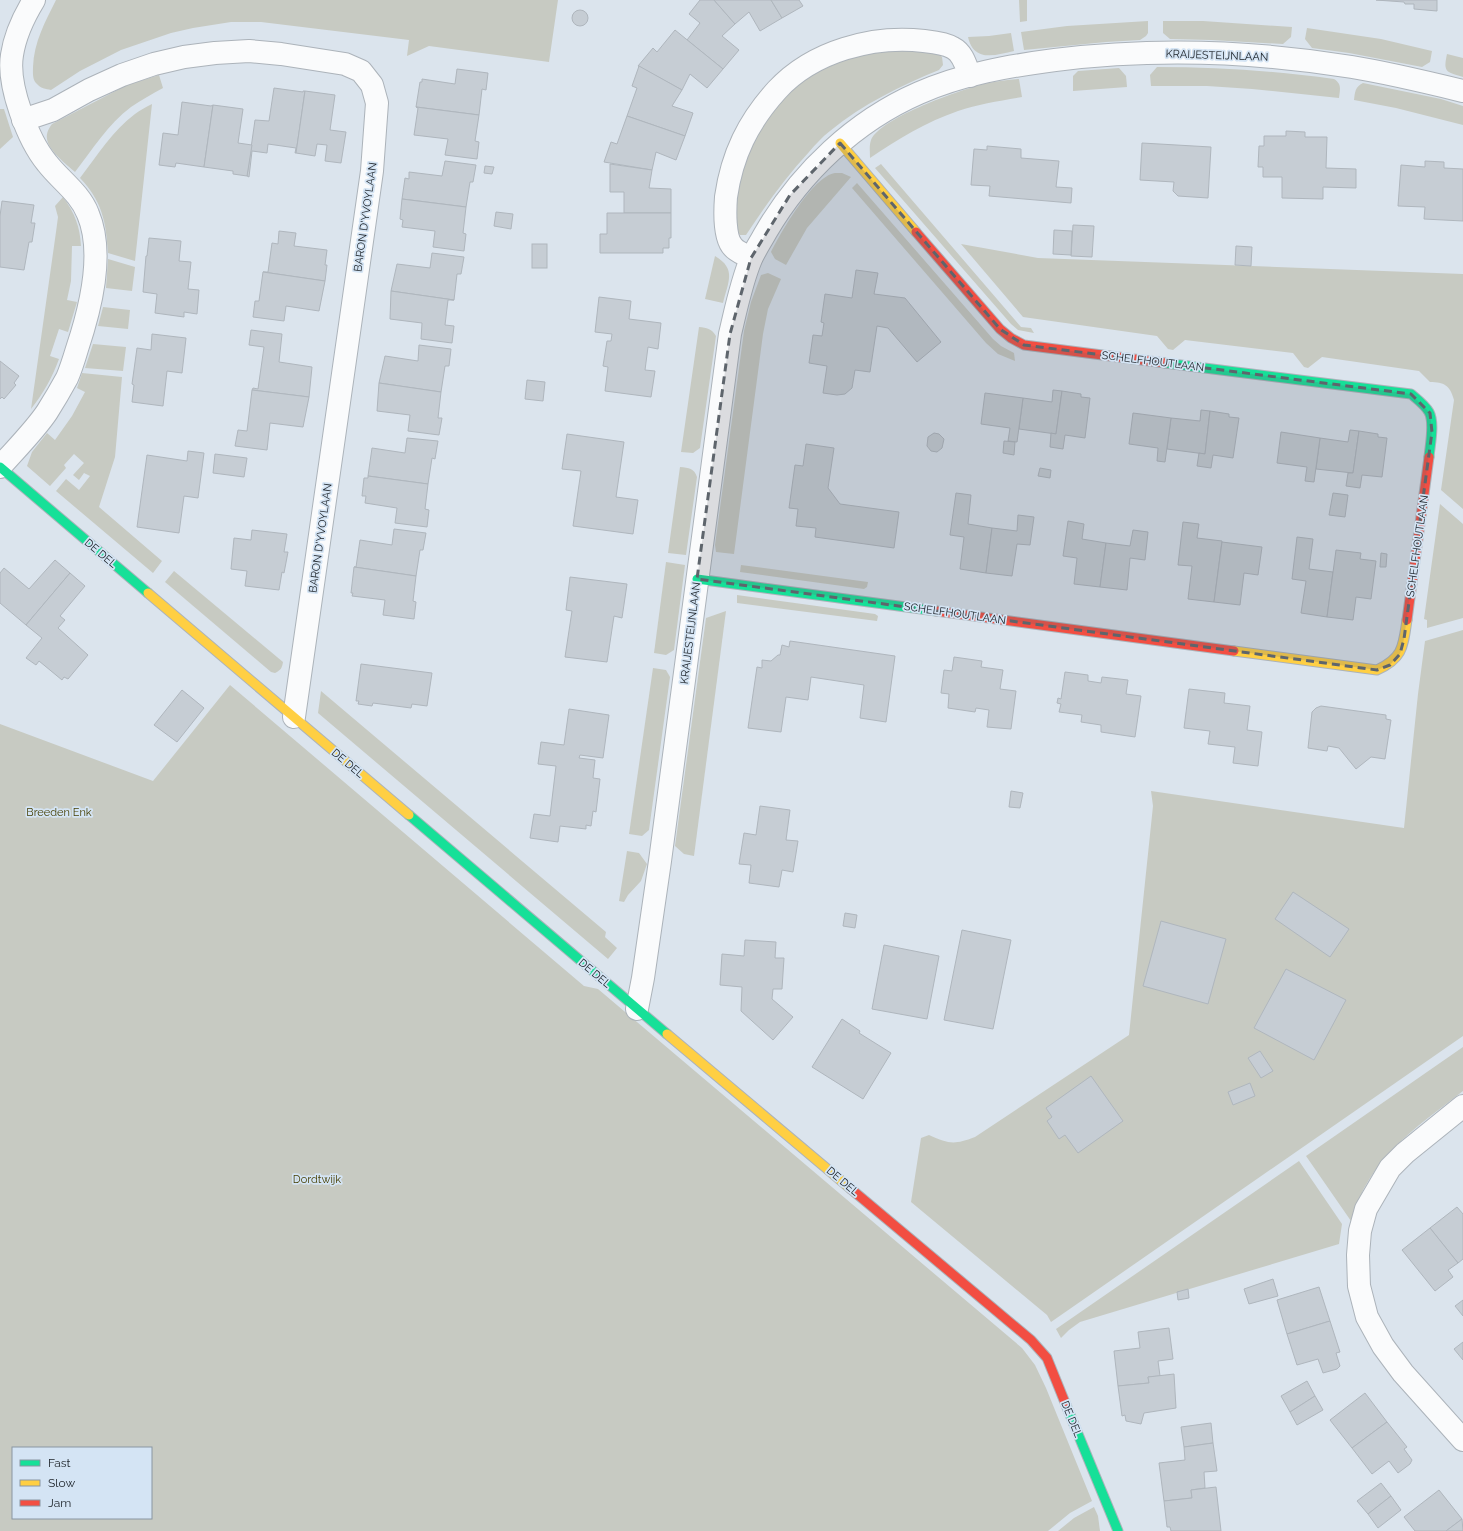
<svg xmlns="http://www.w3.org/2000/svg" width="1463" height="1531" viewBox="0 0 1463 1531" font-family="Raleway,sans-serif">
<style>
.green{fill:#c7cac2;fill-rule:evenodd}
.building{fill:#c6cdd4;stroke:#afb6bd}
.lines{fill:none;stroke-linecap:round;stroke-linejoin:round}
.street-casing{stroke:#acb3ba;stroke-width:24}
.fast-casing{stroke:#acb3ba;stroke-width:11}
.slow-casing{stroke:#acb3ba;stroke-width:11}
.jam-casing{stroke:#acb3ba;stroke-width:11}
.street{stroke:#fafbfc;stroke-width:22}
.fast{stroke:#16e098;stroke-width:9}
.slow{stroke:#ffcf43;stroke-width:9}
.jam{stroke:#f24e42;stroke-width:9}
.marked{fill:#5e656c;fill-opacity:0.2;stroke:#5e656c;stroke-width:3;stroke-dasharray:8 5;stroke-linejoin:round}
.labels{text-anchor:middle;stroke-width:3.5;stroke-linejoin:round;paint-order:stroke}
.street-label{font-size:11px;fill:#1b2127;stroke:#d4e4f4}
.park-label{font-size:11px;fill:#453e00;stroke:#d4e4f4}
</style>
<rect width="100%" height="100%" fill="#dbe4ed"/>
<!-- green -->
<g class="green">
<path d="M56 0H558L549 62 429 46 407 56 409 40 261 22H231L193 28 171 33 121 50 80 71 51 90C46 89 40 88 37 84 32 80 33 72 33 67 34 42 45 22 56 0Z"/>
<polygon points="1019,0 1027,0 1027,21 1020,22"/>
<polygon points="1148,21 1148,33 1146,36 1140,40 1106,42 1024,50 1021,32 1067,26"/>
<polygon points="1163,21 1203,21 1292,27 1291,37 1283,44 1211,40 1170,39 1163,33"/>
<polygon points="1307,28 1381,39 1432,51 1430,62 1422,67 1349,53 1312,48 1305,39"/>
<path d="M1011 33 1014 51C996 55 974 63 968 37L989 36Z"/>
<path d="M910 49 938 53 942 57 943 65 939 70C900 86 863 104 830 131 822 137 815 145 809 152 785 178 765 206 746 235H740C739 233 737 232 736 230 733 222 737 191 740 182 742 171 744 159 748 149 773 98 821 57 879 50 889 49 900 49 910 49Z"/>
<path d="M1447 54 1463 58V77C1446 72 1443 72 1447 54Z"/>
<path d="M1157 67C1217 67 1275 71 1334 79 1342 84 1340 89 1339 98L1252 89 1207 86H1151L1150 75Z"/>
<polygon points="1119,68 1126,76 1127,87 1073,91 1073,76 1078,71"/>
<path d="M159 75 163 88C152 94 141 100 131 107 108 124 92 150 75 172 67 165 48 150 47 139 46 133 49 128 52 124L127 85Z"/>
<path d="M1019 79 1022 97C1000 101 978 104 958 111 926 122 898 139 870 158 870 152 869 146 871 140 881 118 953 93 976 86 990 82 1005 80 1019 79Z"/>
<path d="M1363 83 1441 99 1463 106V125L1396 108 1354 100C1355 92 1355 87 1363 83Z"/>
<path d="M152 104 135 261 108 253C106 221 102 201 80 178 97 156 113 130 135 114 140 110 146 107 152 104Z"/>
<polygon points="0,109 4,109 13,137 0,149"/>
<polygon points="881,164 1021,327 1031,328 1034,333 1018,330 1011,324 875,168"/>
<path d="M835 173H842L851 177 807 228 786 265 775 259 771 252C782 231 812 177 835 173Z"/>
<polygon points="857,183 993,339 1001,346 1014,353 1015,361 998,354 986,343 852,188"/>
<path d="M63 197C75 213 80 227 81 246H72L71 281 67 300 77 302 68 332 59 329 50 356 59 359C52 378 43 394 31 409L56 232 58 217 55 206Z"/>
<path d="M961 244 1038 258 1463 274V509L1441 490 1454 400C1450 385 1444 382 1430 382L1419 371 1322 357 1308 368 1304 367 1293 353 1185 340 1173 350 1168 349 1157 336 1023 317Z"/>
<path d="M715 256C737 269 728 282 723 303L705 299Z"/>
<polygon points="108,259 135,267 132,291 106,288"/>
<polygon points="768,273 781,279 768,309 763,334 734,554 716,552 715,545 744,331 751,302 761,275"/>
<polygon points="103,307 130,310 128,329 98,326"/>
<path d="M699 327C707 328 711 328 716 336L700 448 693 453 681 452Z"/>
<polygon points="93,344 126,347 123,371 85,368"/>
<polygon points="82,373 122,377 115,457 99,507 162,561 153,573 56,491 66,479 79,490 90,476 84,473 79,480 73,475 84,463 74,454 64,465 66,468 50,486 27,466 32,452 47,433 55,440 72,416 85,392 77,388"/>
<path d="M680 467C689 468 694 468 697 477L686 555 668 553Z"/>
<polygon points="1440,504 1463,524 1463,618 1427,628 1427,620 1424,619"/>
<polygon points="666,562 685,565 674,650 666,655 654,653"/>
<polygon points="741,565 868,582 867,587 864,589 740,572"/>
<path d="M174 571 283 662C282 668 281 670 275 673L271 672 165 582Z"/>
<polygon points="737,595 875,614 878,616 877,621 737,603"/>
<polygon points="726,611 694,856 684,854 675,846 706,618"/>
<path d="M1463 630V1036L1051 1322 1047 1315 911 1202 921 1138 929 1135C949 1144 954 1145 975 1137L1129 1035 1153 806 1151 791 1404 828 1418 694 1425 641Z"/>
<polygon points="653,668 666,670 670,677 649,830 642,836 629,834"/>
<path d="M230 685 584 986 598 989 1022 1348 1035 1365 1046 1388 1092 1501 1070 1513 1048 1531H0V724L153 781ZM13 1448H151V1518H13Z"/>
<polygon points="321,691 606,932 605,937 617,948 608,959 318,713"/>
<polygon points="627,851 639,853 647,864 641,881 628,895 624,902 619,901"/>
<path d="M1463 1047V1091C1414 1129 1369 1158 1351 1221L1306 1156Z"/>
<polygon points="1299,1161 1342,1224 1339,1244 1080,1322 1069,1330 1061,1338 1056,1329"/>
<polygon points="1094,1507 1098,1516 1100,1531 1058,1531 1074,1518"/>
</g>
<!-- building -->
<g class="building">
<polygon points="700,0 714,0 735,24 722,36 739,50 723,69 687,40 700,23 689,14"/>
<polygon points="714,0 771,0 782,18 760,31 749,12 735,24"/>
<polygon points="771,0 799,0 803,6 782,18"/>
<polygon points="1376,0 1437,0 1437,11 1414,9 1414,4 1405,4 1404,2"/>
<circle cx="580" cy="18" r="8"/>
<polygon points="675,30 723,69 707,88 690,74 682,90 638,66 653,48 657,52"/>
<polygon points="639,66 682,90 672,106 693,113 685,136 627,116 637,88 632,86"/>
<polygon points="457,69 488,73 486,90 482,89 479,115 416,107 420,82 422,82 422,79 455,84"/>
<polygon points="274,88 303,92 303,91 305,91 296,153 295,153 296,148 268,144 267,153 252,151 249,177 247,176 255,120 269,121"/>
<polygon points="305,91 335,95 330,130 346,132 341,163 325,161 327,145 317,144 315,156 296,153"/>
<polygon points="182,102 211,106 213,105 204,167 176,163 175,167 159,165 163,133 178,135"/>
<polygon points="213,105 243,109 238,143 252,145 247,176 233,174 233,171 204,167"/>
<polygon points="416,107 479,115 475,141 479,142 477,159 445,155 448,139 414,135 418,108"/>
<polygon points="627,116 685,136 676,160 656,152 652,170 604,162 611,142 617,144"/>
<polygon points="1286,131 1305,132 1305,137 1327,137 1326,168 1356,169 1356,188 1323,187 1323,199 1282,198 1282,177 1263,177 1263,167 1258,167 1259,146 1264,146 1264,136 1286,136"/>
<polygon points="1142,143 1211,147 1208,198 1178,196 1173,191 1174,182 1140,180"/>
<polygon points="987,146 1021,149 1021,158 1059,161 1056,187 1072,188 1071,203 989,196 990,186 971,185 974,149 987,150"/>
<polygon points="445,161 476,165 473,182 470,182 466,207 402,199 405,178 409,179 409,172 442,176"/>
<polygon points="1425,161 1444,162 1444,168 1463,169 1463,221 1424,219 1425,207 1398,206 1401,165 1425,167"/>
<polygon points="610,164 652,170 649,188 671,189 671,213 624,213 624,192 610,192"/>
<polygon points="485,166 494,167 492,174 484,173"/>
<polygon points="402,199 466,207 463,233 466,234 464,251 433,247 435,231 402,227 403,220 400,219"/>
<polygon points="2,201 34,205 31,223 35,223 32,242 29,242 24,270 0,267 0,216"/>
<polygon points="496,212 513,214 511,229 494,226"/>
<polygon points="607,213 671,213 671,238 669,238 669,248 663,248 663,253 600,253 600,234 607,234"/>
<polygon points="1073,225 1094,226 1092,257 1071,256"/>
<polygon points="1054,230 1072,231 1071,255 1053,254"/>
<polygon points="279,231 296,233 294,246 327,250 325,265 327,265 325,281 263,272 268,272 272,243 278,244"/>
<polygon points="149,238 181,241 179,261 191,262 188,289 199,290 197,314 184,312 184,317 155,313 157,294 143,292 146,256 147,256"/>
<rect x="532" y="244" width="15" height="24"/>
<polygon points="1236,246 1252,247 1251,266 1235,265"/>
<polygon points="432,253 464,257 461,274 457,274 454,300 391,291 397,264 430,268"/>
<polygon points="856,270 878,273 874,294 905,298 941,342 917,362 888,328 877,326 870,372 855,370 852,388 845,394 837,395 823,393 827,366 809,363 813,335 822,336 824,323 821,322 825,294 852,298"/>
<polygon points="263,272 325,281 319,311 286,306 284,321 253,317 255,301 259,301"/>
<polygon points="391,291 454,300 448,300 445,325 454,326 452,343 421,339 422,323 390,319"/>
<polygon points="599,297 631,301 629,319 661,323 658,349 648,347 645,370 655,371 651,397 605,391 608,367 603,366 607,341 611,341 612,334 595,332"/>
<polygon points="251,330 282,334 279,362 312,367 309,397 252,390 253,388 258,389 264,347 249,345"/>
<polygon points="152,334 186,338 182,373 167,371 163,406 132,402 134,385 132,384 137,348 151,350"/>
<polygon points="419,345 451,349 449,366 445,366 441,392 379,383 385,356 418,361"/>
<polygon points="0,361 19,376 14,383 16,385 4,399 2,397 0,399"/>
<polygon points="527,380 545,382 543,401 525,399"/>
<polygon points="379,383 441,392 438,418 442,418 439,435 408,431 410,415 377,411"/>
<polygon points="252,390 309,397 303,427 270,423 267,450 235,446 238,430 247,431"/>
<polygon points="1053,390 1062,391 1056,434 1019,429 1023,398 1052,402"/>
<polygon points="1062,391 1081,394 1081,397 1090,398 1085,438 1065,435 1063,449 1050,447 1051,433 1056,434"/>
<polygon points="985,393 1023,398 1017,442 1008,441 1010,428 981,424"/>
<polygon points="1201,410 1210,411 1205,454 1167,449 1171,418 1200,421"/>
<polygon points="1210,411 1229,414 1229,417 1239,418 1233,458 1213,455 1211,468 1197,466 1199,453 1205,454"/>
<polygon points="1133,413 1171,418 1165,462 1157,461 1158,448 1129,444"/>
<polygon points="1350,430 1359,431 1353,473 1316,469 1320,438 1348,442"/>
<polygon points="1359,431 1378,434 1378,437 1387,438 1382,477 1362,475 1360,488 1346,486 1348,473 1353,473"/>
<polygon points="1281,432 1320,438 1314,482 1305,481 1307,467 1277,463"/>
<polygon points="934,433 939,434 944,439 942,448 937,452 931,451 927,446 928,437"/>
<polygon points="567,434 624,442 616,497 638,500 633,534 573,526 581,471 562,469"/>
<polygon points="407,438 438,441 435,459 432,458 428,484 368,476 372,448 405,453"/>
<polygon points="1004,441 1015,442 1014,455 1003,453"/>
<polygon points="806,444 834,448 828,488 840,504 899,512 894,548 815,537 816,528 796,526 798,509 789,508 795,465 803,466"/>
<polygon points="188,451 204,453 198,498 184,496 179,533 137,527 147,455 187,461"/>
<polygon points="215,454 247,458 244,477 213,473"/>
<polygon points="1040,468 1051,470 1050,478 1038,476"/>
<polygon points="368,476 428,484 425,509 429,510 427,527 395,523 397,508 365,503 366,496 362,496 364,478 368,478"/>
<polygon points="956,493 971,495 968,524 992,528 986,573 960,569 964,537 950,535"/>
<polygon points="1333,493 1348,495 1345,517 1329,515"/>
<polygon points="1018,515 1034,517 1030,545 1017,544 1012,576 986,573 992,528 1017,531"/>
<polygon points="1068,521 1084,524 1082,539 1106,543 1100,587 1074,584 1077,558 1063,556"/>
<polygon points="1183,522 1199,524 1197,538 1222,541 1214,602 1188,599 1192,566 1178,565"/>
<polygon points="394,529 426,533 423,550 420,550 416,576 354,567 356,567 360,540 392,545"/>
<polygon points="252,530 287,534 284,552 288,552 284,573 282,572 279,590 245,586 247,571 231,569 234,538 251,540"/>
<polygon points="1133,530 1148,532 1145,560 1130,558 1127,590 1100,587 1106,543 1130,546"/>
<polygon points="1297,537 1313,539 1309,569 1333,572 1327,617 1301,613 1306,581 1292,579"/>
<polygon points="1222,542 1262,547 1258,575 1244,573 1240,605 1214,602"/>
<polygon points="1336,550 1361,553 1360,559 1376,561 1371,599 1356,597 1353,620 1327,617"/>
<polygon points="1381,553 1387,554 1386,567 1380,567"/>
<polygon points="55,560 70,573 26,625 0,603 0,573 4,568 29,589"/>
<polygon points="354,567 416,576 413,601 416,602 414,619 383,615 385,600 352,596 353,593 351,593"/>
<polygon points="70,573 85,586 60,616 65,620 58,628 88,655 68,679 64,677 62,680 39,661 36,665 26,658 42,638 26,625"/>
<polygon points="570,577 627,584 622,618 614,616 607,662 565,657 572,611 566,610"/>
<polygon points="790,641 895,656 886,722 860,718 864,685 811,677 808,700 786,697 781,732 748,728 757,667 762,668 762,660 771,661 778,655 780,655 782,645 789,647"/>
<polygon points="954,657 982,661 981,667 1003,670 1000,689 1016,691 1011,729 987,727 989,710 976,708 975,712 948,708 949,694 941,693 944,670 952,671"/>
<polygon points="361,664 432,673 427,706 412,704 411,708 373,703 372,706 358,704 359,701 356,701"/>
<polygon points="1065,672 1088,675 1088,681 1101,683 1102,677 1128,680 1126,694 1141,696 1135,737 1101,732 1101,725 1081,722 1082,715 1059,712 1061,704 1057,703 1058,698 1061,699"/>
<polygon points="1189,689 1225,693 1224,703 1250,706 1247,730 1262,732 1258,766 1233,763 1235,747 1208,744 1210,731 1184,728"/>
<polygon points="182,690 204,708 177,742 154,725"/>
<polygon points="1321,706 1386,715 1386,719 1391,720 1385,759 1371,757 1356,769 1339,748 1328,746 1327,751 1308,748 1312,712 1316,708"/>
<polygon points="569,709 609,715 603,758 580,755 579,758 595,760 593,778 600,779 596,812 593,811 591,826 586,825 586,829 560,826 558,842 530,838 534,814 550,816 556,766 538,764 541,742 564,745"/>
<polygon points="1011,791 1023,793 1020,808 1009,807"/>
<polygon points="760,806 790,810 786,840 798,841 793,872 782,870 779,887 749,883 751,865 739,864 744,833 756,835"/>
<polygon points="1293,892 1349,929 1330,957 1275,919"/>
<polygon points="845,913 857,915 855,928 843,926"/>
<polygon points="1161,921 1226,939 1208,1004 1143,986"/>
<polygon points="962,930 1011,940 993,1029 944,1020"/>
<polygon points="745,940 776,942 775,958 784,958 782,989 773,989 772,999 793,1017 773,1040 741,1011 742,987 720,985 722,954 744,956"/>
<polygon points="884,945 939,956 927,1019 872,1009"/>
<polygon points="1286,969 1346,1000 1314,1060 1254,1028"/>
<polygon points="842,1019 860,1031 859,1033 891,1053 863,1099 812,1067"/>
<polygon points="1260,1051 1273,1071 1261,1078 1248,1058"/>
<polygon points="1091,1076 1123,1121 1078,1153 1065,1135 1059,1139 1047,1121 1052,1117 1046,1108"/>
<polygon points="1250,1083 1255,1096 1233,1105 1228,1092"/>
<polygon points="1457,1207 1463,1214 1463,1259 1458,1263 1430,1228"/>
<polygon points="1430,1228 1458,1263 1448,1270 1453,1277 1435,1291 1402,1250"/>
<polygon points="1273,1279 1278,1296 1249,1304 1244,1289"/>
<polygon points="1319,1287 1330,1321 1287,1334 1277,1300"/>
<polygon points="1188,1289 1189,1298 1178,1300 1177,1292"/>
<polygon points="1463,1300 1463,1316 1455,1306"/>
<polygon points="1330,1321 1340,1352 1336,1353 1340,1366 1337,1369 1323,1373 1318,1359 1297,1365 1287,1334"/>
<polygon points="1169,1328 1173,1359 1158,1361 1160,1376 1148,1377 1149,1383 1118,1386 1114,1351 1140,1348 1138,1332"/>
<polygon points="1463,1342 1463,1360 1454,1349"/>
<polygon points="1174,1374 1176,1408 1144,1413 1141,1424 1126,1421 1125,1415 1122,1416 1118,1386 1149,1383 1148,1377"/>
<polygon points="1307,1381 1315,1396 1290,1412 1281,1396"/>
<polygon points="1365,1393 1387,1422 1352,1448 1330,1420"/>
<polygon points="1315,1396 1323,1410 1297,1425 1290,1412"/>
<polygon points="1387,1422 1407,1447 1404,1449 1412,1460 1410,1464 1398,1473 1389,1461 1372,1474 1352,1448"/>
<polygon points="1211,1423 1213,1443 1184,1447 1181,1427"/>
<polygon points="1213,1443 1217,1471 1204,1472 1205,1488 1191,1490 1192,1498 1164,1501 1159,1463 1185,1460 1184,1447"/>
<polygon points="1381,1483 1391,1496 1368,1514 1357,1501"/>
<polygon points="1216,1487 1221,1531 1171,1531 1170,1527 1167,1527 1164,1501 1192,1498 1191,1490"/>
<polygon points="1439,1490 1462,1519 1446,1531 1415,1531 1404,1517"/>
<polygon points="1391,1496 1401,1510 1378,1528 1368,1514"/>
<polygon points="1462,1519 1463,1531 1446,1531"/>
</g>
<g class="lines">
<defs>
<g id="street">
<polyline points="23,120 53,110 89,90 122,75 154,64 184,57 215,53 249,51 281,54 345,64 361,71 372,85 377,103 372,171 294,717"/>
<path d="M751 258C746 255 737 252 733 247 724 238 725 210 726 197 732 155 748 122 777 90 813 51 873 35 924 41 933 42 945 43 953 48 963 53 966 66 970 76"/>
<path d="M0 467C15 450 35 430 47 412 54 401 61 389 67 378 71 369 74 359 77 349 90 310 105 254 88 214 80 193 60 180 47 163 28 140 7 85 12 55 15 35 23 18 34 0"/>
<path d="M637 1009 643 978 660 861 730 334C736 309 741 283 751 259 755 250 761 241 766 232 801 172 855 121 919 93 962 74 1009 66 1055 60 1153 48 1254 51 1352 67 1389 73 1426 82 1463 91"/>
<polyline points="1463,1106 1405,1153 1390,1168 1366,1209 1360,1231 1358,1255 1359,1286 1367,1317 1383,1346 1403,1373 1463,1440"/>
</g>
<g id="fast">
<path d="M1165 363 1411 394C1417 399 1425 405 1429 412 1435 423 1430 445 1429 457"/>
<polyline points="0,467 148,593"/>
<polyline points="697,579 936,611"/>
<polyline points="409,815 667,1034"/>
<polyline points="1066,1405 1118,1531"/>
</g>
<g id="slow">
<polyline points="840,143 916,232"/>
<polyline points="148,593 409,815"/>
<path d="M1234 651 1377 670C1403 658 1403 647 1407 620"/>
<polyline points="667,1034 851,1189"/>
</g>
<g id="jam">
<polyline points="916,232 1000,329 1011,338 1024,345 1165,363"/>
<polyline points="936,611 1234,651"/>
<polyline points="1407,620 1429,457"/>
<polyline points="851,1189 1031,1340 1047,1358 1066,1405"/>
</g>
</defs>
<!-- street casing -->
<use href="#street" class="street-casing"/>
<!-- fast casing -->
<use href="#fast" class="fast-casing"/>
<!-- slow casing -->
<use href="#slow" class="slow-casing"/>
<!-- jam casing -->
<use href="#jam" class="jam-casing"/>
<!-- street -->
<use href="#street" class="street"/>
<!-- fast -->
<use href="#fast" class="fast"/>
<!-- slow -->
<use href="#slow" class="slow"/>
<!-- jam -->
<use href="#jam" class="jam"/>
</g>
<!-- marked area -->
<path class="marked" d="M840 143 1000 329 1024 345 1411 394 1430 413 1432 432 1404 639 1400 654 1390 665 1377 670 697 579 730 334 751 258 790 195Z"/>
<g class="labels">
<!-- street labels -->
<g class="street-label">
<text transform="translate(1217 55) rotate(2)" y="4">KRAIJESTEIJNLAAN</text>
<text transform="translate(365 217) rotate(-82)" y="4">BARON D'YVOYLAAN</text>
<text transform="translate(1153 361) rotate(7)" y="4">SCHELFHOUTLAAN</text>
<text transform="translate(320 538) rotate(-82)" y="4">BARON D'YVOYLAAN</text>
<text transform="translate(1417 546) rotate(-82)" y="4">SCHELFHOUTLAAN</text>
<text transform="translate(101 553) rotate(40)" y="4">DE DEL</text>
<text transform="translate(955 613) rotate(8)" y="4">SCHELFHOUTLAAN</text>
<text transform="translate(690 633) rotate(-83)" y="4">KRAIJESTEIJNLAAN</text>
<text transform="translate(348 763) rotate(40)" y="4">DE DEL</text>
<text transform="translate(595 973) rotate(40)" y="4">DE DEL</text>
<text transform="translate(843 1181) rotate(40)" y="4">DE DEL</text>
<text transform="translate(1072 1419) rotate(68)" y="4">DE DEL</text>
</g>
<!-- park labels -->
<g class="park-label">
<text x="59" y="816">Breeden Enk</text>
<text x="317" y="1183">Dordtwijk</text>
</g>
</g>
<!-- legend -->
<rect x="12" y="1447" width="140" height="72" fill="#d4e4f4" stroke="#8a96a2"/>
<rect x="20" y="1460" width="20" height="6" fill="#16e098" stroke="#8a96a2"/>
<text x="48" y="1467" font-size="12" fill="#1b2127">Fast</text>
<rect x="20" y="1480" width="20" height="6" fill="#ffcf43" stroke="#8a96a2"/>
<text x="48" y="1487" font-size="12" fill="#1b2127">Slow</text>
<rect x="20" y="1500" width="20" height="6" fill="#f24e42" stroke="#8a96a2"/>
<text x="48" y="1507" font-size="12" fill="#1b2127">Jam</text>
</svg>
